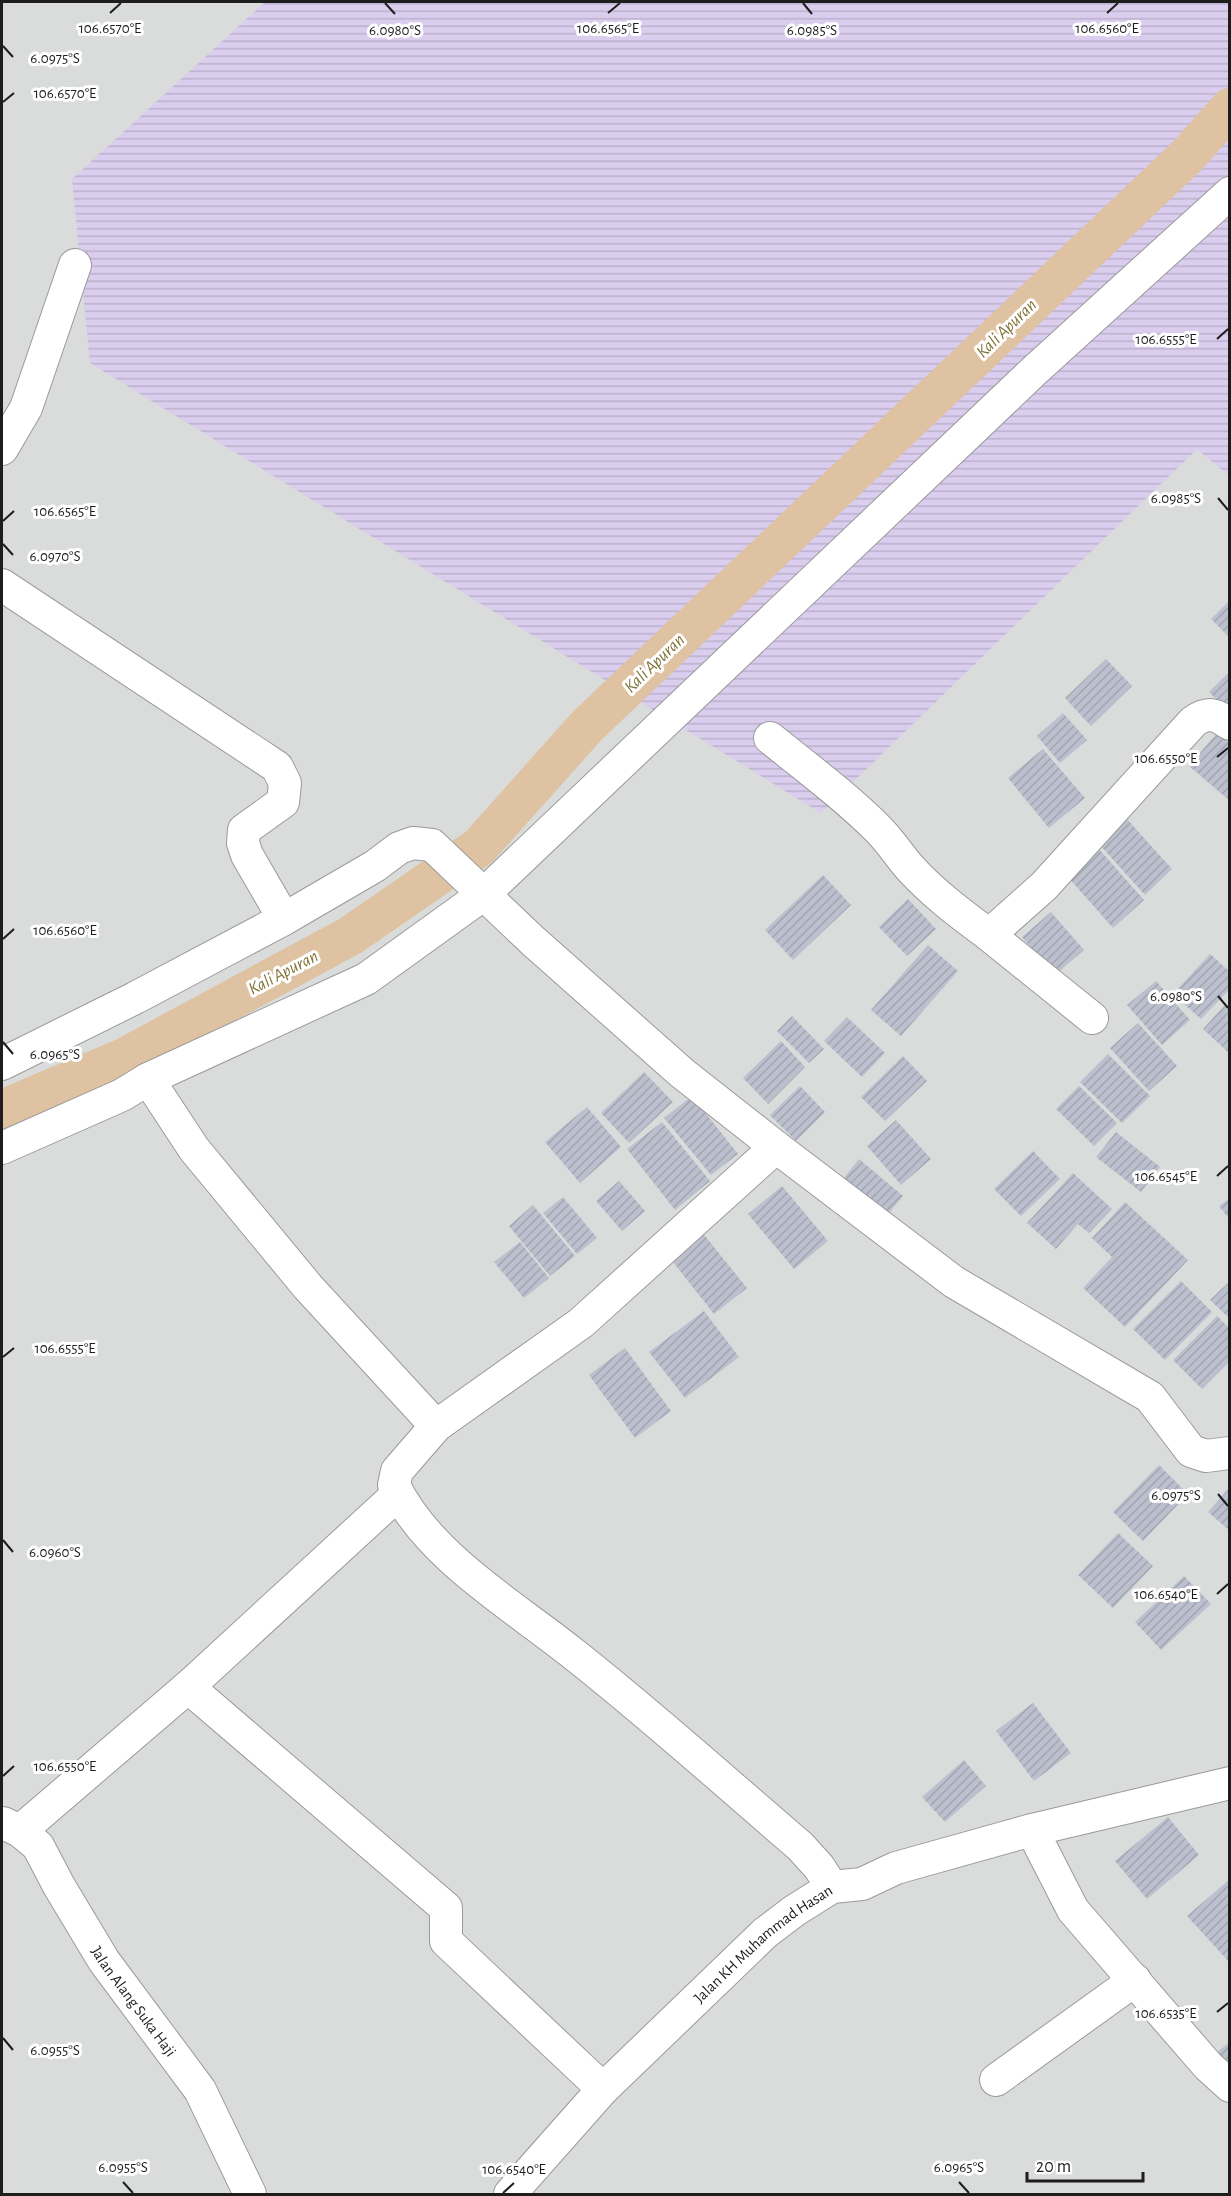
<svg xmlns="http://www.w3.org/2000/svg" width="1231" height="2196" viewBox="0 0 1231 2196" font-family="'Alegreya Sans',sans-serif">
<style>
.residential{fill:#dadbdb}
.farmland{fill:url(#farmland-rules)}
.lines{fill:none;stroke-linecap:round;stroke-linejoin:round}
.canal{stroke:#dec2a1;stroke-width:40}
.building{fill:url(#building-hatch)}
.street-casing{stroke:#9a9a9a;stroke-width:34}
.street{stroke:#fff;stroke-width:32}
.ticks{fill:none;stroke:#1d1d1d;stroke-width:2}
.labels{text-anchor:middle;stroke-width:6;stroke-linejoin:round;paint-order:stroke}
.street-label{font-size:16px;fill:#1d1d1d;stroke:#fff}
.water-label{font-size:18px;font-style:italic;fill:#807236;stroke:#fff}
.ticks-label{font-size:15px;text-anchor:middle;fill:#1d1d1d;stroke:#fff;stroke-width:6;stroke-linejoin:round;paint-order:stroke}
</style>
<defs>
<pattern id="farmland-rules" width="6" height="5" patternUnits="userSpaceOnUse" patternTransform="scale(1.5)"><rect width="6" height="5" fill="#dacdee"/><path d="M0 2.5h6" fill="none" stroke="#bbb0cc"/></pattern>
<pattern id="building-hatch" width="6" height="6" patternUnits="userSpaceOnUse" patternTransform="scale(1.5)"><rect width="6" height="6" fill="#bcc0ce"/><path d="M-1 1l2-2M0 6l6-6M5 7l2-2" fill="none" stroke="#a1a5b0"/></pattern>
</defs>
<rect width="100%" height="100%" fill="#e2e3ef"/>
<!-- residential -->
<rect class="residential" x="2" y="2" width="1227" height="2192"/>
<!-- farmland -->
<polygon class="farmland" points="265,2 1229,2 1229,476 1197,449 821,813 90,363 72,179"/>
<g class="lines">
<!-- canal -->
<polyline class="canal" points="2,1110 124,1058 350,936 479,847 587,726 1187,156 1230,108"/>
</g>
<!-- building -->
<g class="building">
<polygon points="1230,600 1230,638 1211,619"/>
<polygon points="1106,659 1132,686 1091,726 1065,698"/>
<polygon points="1230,671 1230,712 1209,692"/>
<polygon points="1063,713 1087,740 1060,763 1037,736"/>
<polygon points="1217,733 1230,744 1230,801 1189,766"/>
<polygon points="1043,749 1085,798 1049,828 1008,778"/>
<polygon points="1126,818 1172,869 1145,895 1099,844"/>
<polygon points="1098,848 1144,900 1113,928 1067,876"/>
<polygon points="823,875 851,905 793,960 765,930"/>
<polygon points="908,899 936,929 907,956 879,927"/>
<polygon points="1051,912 1084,950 1055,975 1022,937"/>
<polygon points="928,945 958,971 901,1036 871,1010"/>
<polygon points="1210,954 1230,972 1230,989 1201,1019 1173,994"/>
<polygon points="1156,981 1190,1020 1162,1045 1127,1005"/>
<polygon points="1224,1006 1230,1011 1230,1054 1203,1029"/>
<polygon points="792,1016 824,1049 809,1063 777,1031"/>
<polygon points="847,1017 885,1053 862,1077 824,1041"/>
<polygon points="1138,1023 1177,1066 1149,1091 1110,1048"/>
<polygon points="781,1041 805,1067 768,1104 743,1078"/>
<polygon points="1108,1054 1150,1096 1122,1123 1080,1082"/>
<polygon points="903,1056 927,1081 885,1121 861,1097"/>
<polygon points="644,1072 673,1102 629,1143 601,1113"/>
<polygon points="800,1086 825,1112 796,1141 770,1115"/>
<polygon points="1079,1086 1117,1123 1094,1146 1056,1109"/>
<polygon points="692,1096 738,1154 711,1175 664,1118"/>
<polygon points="587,1107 621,1147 580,1183 545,1142"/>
<polygon points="896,1120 931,1159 901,1185 867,1146"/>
<polygon points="662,1122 710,1181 675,1210 627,1149"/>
<polygon points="1116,1132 1160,1167 1141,1192 1096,1157"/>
<polygon points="1033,1151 1060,1179 1021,1216 994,1189"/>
<polygon points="859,1159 903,1196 880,1224 836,1188"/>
<polygon points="1073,1173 1112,1209 1089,1233 1078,1224 1056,1249 1027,1223"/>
<polygon points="619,1181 645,1211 622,1231 596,1201"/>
<polygon points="782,1186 828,1241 794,1269 748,1214"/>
<polygon points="563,1197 597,1238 577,1254 543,1213"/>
<polygon points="1230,1198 1230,1220 1219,1206"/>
<polygon points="1125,1202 1188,1260 1125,1327 1083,1288 1112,1257 1092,1238"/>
<polygon points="533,1205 575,1256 550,1276 509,1226"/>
<polygon points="701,1231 747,1288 714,1314 669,1257"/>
<polygon points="520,1242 549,1278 524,1298 494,1262"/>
<polygon points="1181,1281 1212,1312 1165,1360 1133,1329"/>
<polygon points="1230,1281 1230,1319 1210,1300"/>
<polygon points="704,1311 739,1357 685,1398 649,1352"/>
<polygon points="1217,1316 1230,1329 1230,1361 1202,1389 1173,1360"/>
<polygon points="625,1348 671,1411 635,1438 589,1375"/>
<polygon points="1159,1465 1188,1494 1143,1541 1113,1512"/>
<polygon points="1230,1487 1230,1531 1208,1512"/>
<polygon points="1118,1533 1153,1566 1113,1608 1078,1575"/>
<polygon points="1184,1576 1211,1604 1161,1650 1135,1622"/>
<polygon points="1033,1703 1071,1753 1034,1781 996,1731"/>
<polygon points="964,1760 986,1786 945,1822 922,1797"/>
<polygon points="1168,1817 1199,1855 1147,1899 1115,1861"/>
<polygon points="1230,1879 1230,1963 1187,1916"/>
<polygon points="1230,2042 1230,2078 1212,2056"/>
</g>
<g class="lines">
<defs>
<g id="street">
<polyline points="2,449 26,408 75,265"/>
<polyline points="2,585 277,767 285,783 283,802 244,830 243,843 247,855 284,919"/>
<path d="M770 738C807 768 845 796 879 830 891 842 900 857 911 869 935 895 961 914 989 935L1044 886 1193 722C1208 711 1215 714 1230 724"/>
<polyline points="989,935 1092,1018"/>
<polyline points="2,1064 135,998 284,919 375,866 399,848 413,843 432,845 533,941 682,1073 776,1147 954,1282 1150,1397 1191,1451 1206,1456 1230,1453"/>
<polyline points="148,1079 194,1149 308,1287 436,1426"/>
<path d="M776 1147 581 1323 436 1426 397 1471 394 1485C427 1555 512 1605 571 1652 650 1714 724 1781 800 1846L819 1867 832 1887"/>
<polyline points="2,1148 122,1095 148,1079 366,979 484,894 1034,371 1230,193"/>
<polyline points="188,1687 446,1908 446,1941 603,2089"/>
<path id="s1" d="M3 1823 20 1831 38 1846 59 1886 104 1961 200 2090 250 2194"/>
<polyline points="1032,1830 1073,1910 1208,2066 1230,2086"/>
<polyline points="20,1831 188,1687 398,1494"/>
<polyline points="996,2080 1135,1980"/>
<path id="s2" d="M510 2194 603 2089 765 1933 794 1911 832 1887 862 1884 896 1868 1032 1830 1230 1783"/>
</g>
</defs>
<!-- street casing -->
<use href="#street" class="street-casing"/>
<!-- street -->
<use href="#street" class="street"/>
</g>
<!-- ticks -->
<path class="ticks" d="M385 3 395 14M803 3 812 14M110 13 121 3M608 13 620 3M1107 13 1118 3M3 46 13 57M3 102 14 93M1217 339 1228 329M1218 498 1228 510M3 521 14 511M3 544 13 555M1217 757 1228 748M3 939 14 929M1218 996 1228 1008M3 1042 13 1054M1217 1176 1228 1166M3 1357 14 1348M1218 1494 1228 1506M3 1540 13 1552M1217 1594 1228 1584M3 1776 14 1766M1217 2012 1228 2003M3 2038 13 2050M123 2182 133 2193M959 2182 969 2193M503 2193 514 2183"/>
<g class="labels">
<!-- street labels -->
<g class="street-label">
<text dy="6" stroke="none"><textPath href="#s2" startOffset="357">Jalan KH Muhammad Hasan</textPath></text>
<text dy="6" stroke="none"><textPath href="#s1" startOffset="225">Jalan Alang Suka Haji</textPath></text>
</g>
<!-- water labels -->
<g class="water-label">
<text transform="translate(1006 328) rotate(-44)" y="6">Kali Apuran</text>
<text transform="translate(654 663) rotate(-44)" y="6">Kali Apuran</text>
<text transform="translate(283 972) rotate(-28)" y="6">Kali Apuran</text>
</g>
</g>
<g class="ticks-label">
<text x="110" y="33">106.6570°E</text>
<text x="608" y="33">106.6565°E</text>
<text x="1107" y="33">106.6560°E</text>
<text x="395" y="35">6.0980°S</text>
<text x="812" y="35">6.0985°S</text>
<text x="55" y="63">6.0975°S</text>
<text x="65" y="98">106.6570°E</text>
<text x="1166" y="344">106.6555°E</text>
<text x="1176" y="503">6.0985°S</text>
<text x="65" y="516">106.6565°E</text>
<text x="55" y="561">6.0970°S</text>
<text x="1166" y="763">106.6550°E</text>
<text x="65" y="935">106.6560°E</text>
<text x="1176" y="1001">6.0980°S</text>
<text x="55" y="1059">6.0965°S</text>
<text x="1166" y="1181">106.6545°E</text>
<text x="65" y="1353">106.6555°E</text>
<text x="1176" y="1500">6.0975°S</text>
<text x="55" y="1557">6.0960°S</text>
<text x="1166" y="1599">106.6540°E</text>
<text x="65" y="1771">106.6550°E</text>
<text x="1166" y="2018">106.6535°E</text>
<text x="55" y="2055">6.0955°S</text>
<text x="123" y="2172">6.0955°S</text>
<text x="959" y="2172">6.0965°S</text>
<text x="514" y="2174">106.6540°E</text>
</g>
<!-- border -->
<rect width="1231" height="2196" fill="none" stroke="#1d1d1d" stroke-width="6"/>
<!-- scale -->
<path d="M1027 2172v9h116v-9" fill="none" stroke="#1d1d1d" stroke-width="3"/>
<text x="1036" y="2172" font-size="18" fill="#1d1d1d" stroke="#ffffff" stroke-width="4.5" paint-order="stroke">20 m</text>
</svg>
